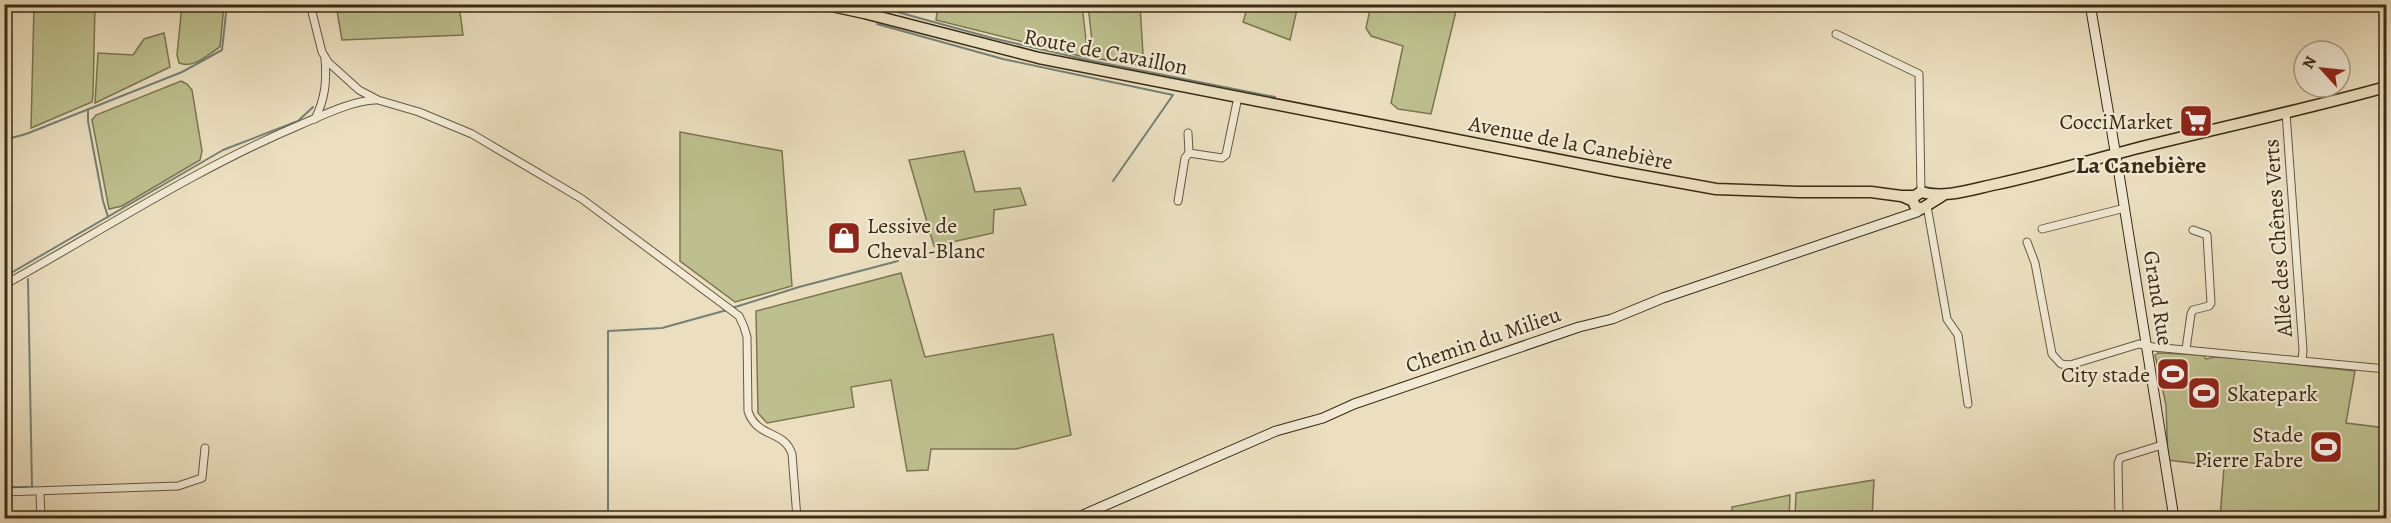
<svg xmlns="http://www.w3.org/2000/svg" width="2391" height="523" viewBox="0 0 2391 523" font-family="Alegreya,serif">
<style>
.green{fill:#bdc08e;stroke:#7c7651;stroke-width:1.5}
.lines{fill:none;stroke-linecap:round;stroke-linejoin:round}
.stream{stroke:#748177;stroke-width:2}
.street-casing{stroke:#67583f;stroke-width:9}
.secondary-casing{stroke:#3b2b14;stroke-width:11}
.primary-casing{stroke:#3b2b14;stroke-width:13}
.street{stroke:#f2ead5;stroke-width:7}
.secondary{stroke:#f2ead5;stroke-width:9}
.primary{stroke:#ebdfbf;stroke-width:10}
.labels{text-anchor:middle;stroke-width:4.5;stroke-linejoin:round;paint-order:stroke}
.street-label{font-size:22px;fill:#3b2b14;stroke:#f2ead5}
.poi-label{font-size:22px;fill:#3b2b14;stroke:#f2ead5;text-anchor:end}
.neighbourhood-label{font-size:24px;font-weight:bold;fill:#3b2b14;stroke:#f2ead5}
</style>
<rect width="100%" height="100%" fill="#ebdfbf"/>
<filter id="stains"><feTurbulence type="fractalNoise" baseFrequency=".00333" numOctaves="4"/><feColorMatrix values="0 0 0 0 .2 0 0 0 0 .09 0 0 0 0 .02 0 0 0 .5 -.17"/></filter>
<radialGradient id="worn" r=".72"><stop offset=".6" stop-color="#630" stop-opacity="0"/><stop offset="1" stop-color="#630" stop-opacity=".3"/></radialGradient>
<!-- green -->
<g class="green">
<polygon points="34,5 95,6 93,95 92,102 31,128"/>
<path d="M182 5H224L220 47C207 55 194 69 179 63L177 55Z"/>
<polygon points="336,5 459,5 463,35 342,40"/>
<polygon points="938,5 1082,5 1088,58 936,20"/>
<polygon points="1088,5 1140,5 1143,54 1139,65 1094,58"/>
<polygon points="1248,5 1298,5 1290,40 1243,22"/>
<polygon points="1371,5 1371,4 1540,5 1539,10 1456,11 1431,114 1398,109 1391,103 1403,46 1371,36 1366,28"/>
<polygon points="1545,5 1653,4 1653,7 1545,12"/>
<polygon points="164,33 170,67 95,103 98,53 133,55 144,39"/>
<polygon points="181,81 187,84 192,90 202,151 200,160 122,206 109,209 92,120 96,115"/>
<polygon points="680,132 782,151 792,286 735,302 680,261"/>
<polygon points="964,151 975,192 1020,188 1026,205 994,210 993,233 934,246 909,160"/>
<polygon points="901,273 925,357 1053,334 1071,435 1016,449 931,449 928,470 907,471 891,380 851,387 854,407 767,423 758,413 756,311"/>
<polygon points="2158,353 2203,355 2206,359 2216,357 2246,359 2355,371 2346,423 2386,428 2386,518 2220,518 2224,467 2168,460 2166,405 2155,355"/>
<polygon points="1874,480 1872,518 1795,518 1796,493"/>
<polygon points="1790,495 1789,518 1732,518 1732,507"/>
</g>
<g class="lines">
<!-- stream -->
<g class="stream">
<polyline points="868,4 992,38 1083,59 1275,97"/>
<polyline points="877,24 1003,59 1173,95 1113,181"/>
<polyline points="88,109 88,121 103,201 108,217"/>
<polyline points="4,140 26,134 182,72 222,50 227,4"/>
<polyline points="4,277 223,150 298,121 313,107"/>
<polyline points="732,308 799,287 898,261"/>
<polyline points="4,487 32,487 28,279"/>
<polyline points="608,518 608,331 662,328 727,310"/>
</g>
<defs>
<g id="street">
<path d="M310 4 322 52 328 62 359 90 378 100 419 112 472 134 582 199 739 316 744 327 747 337 748 411C757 439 784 429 792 454L797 518"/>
<polyline points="1836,34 1919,74 1921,192"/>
<polyline points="2286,113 2303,350 2302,361"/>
<path d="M315 119C325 99 327 81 325 59"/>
<polyline points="1188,133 1189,153"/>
<polyline points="1178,201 1185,158 1189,153 1222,158 1226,155 1238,97"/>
<polyline points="1927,206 1947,319 1958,335 1968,404"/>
<polyline points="2042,229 2125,208"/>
<polyline points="2027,242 2035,263 2052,354 2061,364 2070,365 2139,344 2153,347 2386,369"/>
<path d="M4 285C103 230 197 168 302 124 321 116 354 100 375 100"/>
<polyline points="2186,349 2191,314 2193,310 2209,306 2211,303 2207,235 2193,230"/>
<polyline points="4,492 178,486 202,478 205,448"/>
<polyline points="40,493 41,518"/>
<polyline points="2119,518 2118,463 2120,458 2162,445"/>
</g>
<g id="secondary">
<polyline points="2090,4 2119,174 2174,518"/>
<polyline points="1076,518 1276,431 1323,418 1354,404 1579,327 1612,319 1663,298 1917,212 1921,209"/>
</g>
<g id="primary">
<path d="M823 4 864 13 1039 58 1616 171 1716 189 1799 192H1871L1901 196H1915L1921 192C1945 199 1973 189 1997 184 2043 174 2088 161 2134 149 2218 128 2303 110 2386 87"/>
<polyline points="1904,197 1913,201 1915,206 1921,209 1942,196"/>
</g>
</defs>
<!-- street casing -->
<use href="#street" class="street-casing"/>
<!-- secondary casing -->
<use href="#secondary" class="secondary-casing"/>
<!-- primary casing -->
<use href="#primary" class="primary-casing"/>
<!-- street -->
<use href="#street" class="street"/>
<!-- secondary -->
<use href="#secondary" class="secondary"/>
<!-- primary -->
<use href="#primary" class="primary"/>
</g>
<!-- icons -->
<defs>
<symbol id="supermarket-square" viewBox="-11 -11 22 22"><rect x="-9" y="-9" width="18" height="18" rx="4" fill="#8f2418" stroke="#f2ead5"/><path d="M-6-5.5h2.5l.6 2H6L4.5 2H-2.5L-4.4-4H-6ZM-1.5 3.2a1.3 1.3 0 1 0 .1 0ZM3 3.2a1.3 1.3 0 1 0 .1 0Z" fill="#fff"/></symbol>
<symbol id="shop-square" viewBox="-11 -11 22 22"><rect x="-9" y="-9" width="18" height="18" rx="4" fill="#8f2418" stroke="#f2ead5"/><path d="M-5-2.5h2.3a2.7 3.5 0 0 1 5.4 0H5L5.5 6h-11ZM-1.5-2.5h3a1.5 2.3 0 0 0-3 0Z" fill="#fff"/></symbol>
<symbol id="stadium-square" viewBox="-11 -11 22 22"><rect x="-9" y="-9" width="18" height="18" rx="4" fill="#8f2418" stroke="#f2ead5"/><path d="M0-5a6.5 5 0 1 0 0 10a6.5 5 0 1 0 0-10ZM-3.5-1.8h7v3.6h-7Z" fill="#fff"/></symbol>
</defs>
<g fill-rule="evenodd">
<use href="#supermarket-square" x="2177" y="102" width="38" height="38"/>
<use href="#shop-square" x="825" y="219" width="38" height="38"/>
<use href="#stadium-square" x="2154" y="355" width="38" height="38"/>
<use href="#stadium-square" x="2185" y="374" width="38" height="38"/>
<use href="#stadium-square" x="2307" y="428" width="38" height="38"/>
</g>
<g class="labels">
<!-- street labels -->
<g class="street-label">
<text transform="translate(1106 51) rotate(11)" y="8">Route de Cavaillon</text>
<text transform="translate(1571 142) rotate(11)" y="8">Avenue de la Canebière</text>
<text transform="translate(2277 238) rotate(-94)" y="8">Allée des Chênes Verts</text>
<text transform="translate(2159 298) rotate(81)" y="8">Grand Rue</text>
<text transform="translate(1483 339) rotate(-19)" y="8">Chemin du Milieu</text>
</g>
<!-- poi labels -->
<g class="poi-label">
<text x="2173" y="129">CocciMarket</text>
<text x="867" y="233" text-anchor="start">Lessive de<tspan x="867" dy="25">Cheval-Blanc</tspan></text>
<text x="2150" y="382">City stade</text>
<text x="2227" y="401" text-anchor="start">Skatepark</text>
<text x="2303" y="442">Stade<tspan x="2303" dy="25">Pierre Fabre</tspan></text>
</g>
<!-- neighbourhood labels -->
<g class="neighbourhood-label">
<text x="2141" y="173">La Canebière</text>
</g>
</g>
<!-- margin -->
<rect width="2391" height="523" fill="none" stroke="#ebdfbf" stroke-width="24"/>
<rect x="6" y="6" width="2379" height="511" fill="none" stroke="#3b2b14" stroke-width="3"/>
<rect x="12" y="12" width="2367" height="499" fill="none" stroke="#3b2b14" stroke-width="1.5"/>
<!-- north arrow -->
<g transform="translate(2322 69) rotate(297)"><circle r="28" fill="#f2ead5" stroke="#a99e88" stroke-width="1.5"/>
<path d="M0-4.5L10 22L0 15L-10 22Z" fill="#8f2418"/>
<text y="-9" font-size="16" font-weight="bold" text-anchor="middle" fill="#3b2b14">N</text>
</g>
<rect width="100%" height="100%" filter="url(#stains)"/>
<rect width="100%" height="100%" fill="url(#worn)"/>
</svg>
